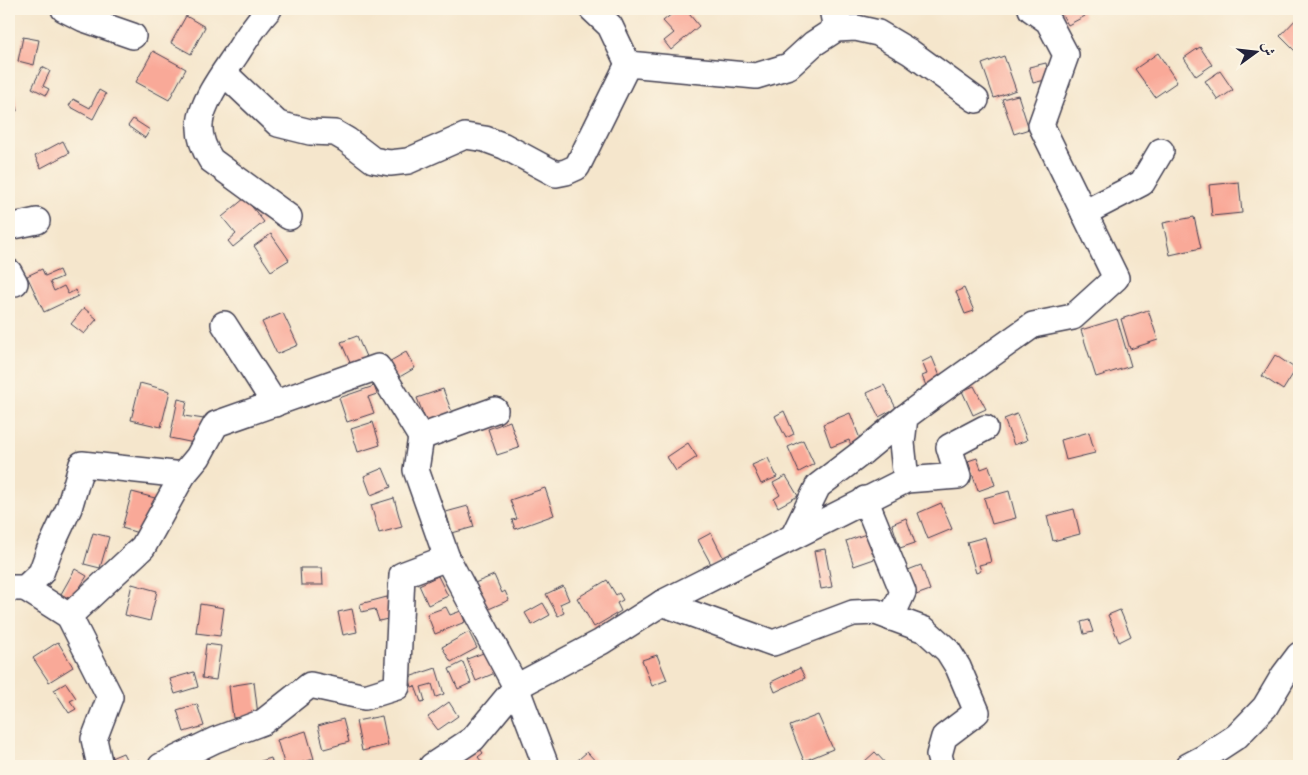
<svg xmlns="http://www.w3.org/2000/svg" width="1308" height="775" viewBox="0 0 1308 775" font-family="'EB Garamond',Amiri,serif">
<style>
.building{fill:#f9a998}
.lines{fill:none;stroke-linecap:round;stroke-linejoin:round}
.street-casing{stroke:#423f51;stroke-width:28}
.street{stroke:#fff;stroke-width:25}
</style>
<rect width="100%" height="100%" fill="#fcf5e5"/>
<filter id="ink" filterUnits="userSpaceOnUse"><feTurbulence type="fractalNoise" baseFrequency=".02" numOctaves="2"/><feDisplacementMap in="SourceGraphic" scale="10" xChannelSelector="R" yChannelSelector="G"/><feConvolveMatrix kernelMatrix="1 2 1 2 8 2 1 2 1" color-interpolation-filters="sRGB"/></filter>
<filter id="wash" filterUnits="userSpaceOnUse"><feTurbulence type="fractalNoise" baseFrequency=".0096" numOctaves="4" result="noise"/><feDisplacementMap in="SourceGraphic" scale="20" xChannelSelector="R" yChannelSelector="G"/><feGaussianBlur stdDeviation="1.12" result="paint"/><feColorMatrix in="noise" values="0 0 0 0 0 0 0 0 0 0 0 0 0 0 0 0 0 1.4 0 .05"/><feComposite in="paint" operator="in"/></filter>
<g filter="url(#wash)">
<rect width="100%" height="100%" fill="#f5e6cc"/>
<g id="blocks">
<!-- building -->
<g class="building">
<polygon points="678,9 685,9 699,26 671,50 664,41 674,33 663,21"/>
<polygon points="1059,9 1081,9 1085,16 1068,25"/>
<polygon points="186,16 205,27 191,54 171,43"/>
<polygon points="1299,16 1299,52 1298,54 1280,36"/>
<polygon points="23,37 39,40 34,65 18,61"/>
<polygon points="1200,47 1212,65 1196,76 1184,58"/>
<polygon points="153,51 186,69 169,100 136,82"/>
<polygon points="1158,53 1177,82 1155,97 1135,69"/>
<polygon points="1004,56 1016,90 994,98 982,64"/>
<polygon points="1046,63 1049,79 1033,83 1029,67"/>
<polygon points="42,67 50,71 43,86 49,89 46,95 32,88"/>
<polygon points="1220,71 1233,90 1218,100 1205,81"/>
<polygon points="14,90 17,111 9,112 9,91"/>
<polygon points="99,90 106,94 93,119 69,106 73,99 90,108"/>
<polygon points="1018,95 1029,129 1014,134 1002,99"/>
<polygon points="133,119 150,130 145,138 128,126"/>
<polygon points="63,141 69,153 41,168 35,156"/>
<polygon points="1239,182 1242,213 1212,216 1209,185"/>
<polygon points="245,198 264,222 233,247 228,241 236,234 222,217"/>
<polygon points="1194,217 1201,248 1170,255 1163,223"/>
<polygon points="271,234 289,260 271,271 254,246"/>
<polygon points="42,269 45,276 59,270 62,277 50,282 54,291 64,286 68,294 76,290 78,296 44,312 27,276"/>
<polygon points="964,288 974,311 965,314 956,292"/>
<polygon points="84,308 97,319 84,334 71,324"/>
<polygon points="1148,310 1158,340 1130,349 1121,319"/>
<polygon points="283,313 298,345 277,354 262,322"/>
<polygon points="1117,319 1131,366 1096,377 1081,330"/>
<polygon points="357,336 367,359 351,365 341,342"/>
<polygon points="406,352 415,368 396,379 387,363"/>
<polygon points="1275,355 1296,369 1283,390 1262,376"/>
<polygon points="932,357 942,381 927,388 922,376 927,374 922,362"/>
<polygon points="140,383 170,391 161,427 131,420"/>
<polygon points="884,385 896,408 879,417 867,393"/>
<polygon points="374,386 377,394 368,397 374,413 347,422 339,398"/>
<polygon points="974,386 986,409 973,415 962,391"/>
<polygon points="443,389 453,415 427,424 417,398"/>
<polygon points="178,399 187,401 184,416 204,419 199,444 170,438"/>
<polygon points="784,411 794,434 786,438 775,416"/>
<polygon points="850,413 862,444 852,448 849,440 831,447 823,424"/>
<polygon points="1017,414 1027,440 1014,445 1004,419"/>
<polygon points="510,421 519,448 497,455 488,429"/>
<polygon points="373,422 380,445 358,452 351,429"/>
<polygon points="1089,432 1095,453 1066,460 1061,440"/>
<polygon points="803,440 814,464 799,472 788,447"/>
<polygon points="688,443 697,457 676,471 667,457"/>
<polygon points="768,458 777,477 761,484 752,465"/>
<polygon points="977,458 981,469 989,466 995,485 978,491 968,461"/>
<polygon points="383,468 391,487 371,495 364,476"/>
<polygon points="786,476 798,496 778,507 774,499 780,495 773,483"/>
<polygon points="545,488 554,515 515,529 512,520 517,519 510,500"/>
<polygon points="1009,491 1016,518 992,524 984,498"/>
<polygon points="132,492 155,498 145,535 122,528"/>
<polygon points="394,498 402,527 379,533 371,505"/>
<polygon points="941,503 952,529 928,539 918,513"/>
<polygon points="468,506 474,527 452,533 446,512"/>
<polygon points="1074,509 1080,534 1053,541 1047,516"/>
<polygon points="906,518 915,543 900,548 892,524"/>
<polygon points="872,532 880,557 854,566 846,541"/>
<polygon points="93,533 109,537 100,568 84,564"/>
<polygon points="711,533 724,559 712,566 698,540"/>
<polygon points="985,537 991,562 979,565 981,571 976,573 967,542"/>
<polygon points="825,549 832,587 821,589 814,551"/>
<polygon points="921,565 930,590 916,595 908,570"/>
<polygon points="300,568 322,568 323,585 301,585"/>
<polygon points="75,569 87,576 72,600 61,594"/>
<polygon points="494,575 502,593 505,591 509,600 482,612 470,585"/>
<polygon points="438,576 448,596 428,605 419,585"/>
<polygon points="607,580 616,595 619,593 623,600 617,603 621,611 594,627 577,598"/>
<polygon points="132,584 157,591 150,621 125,615"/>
<polygon points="563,586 569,600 560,604 564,613 558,616 546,594"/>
<polygon points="387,597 392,618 379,621 375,609 361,612 360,604"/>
<polygon points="543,603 550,615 532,625 525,613"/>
<polygon points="200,604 224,608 220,636 196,633"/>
<polygon points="446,607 450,615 461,611 465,622 435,634 427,614"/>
<polygon points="352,609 357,632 343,635 338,612"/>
<polygon points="1120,610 1131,636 1119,642 1108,615"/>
<polygon points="1089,620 1093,632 1084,634 1081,622"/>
<polygon points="469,632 477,648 451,662 442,647"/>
<polygon points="58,642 73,667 49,682 33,658"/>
<polygon points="206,644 221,646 216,680 202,678"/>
<polygon points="486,652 495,673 476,681 467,659"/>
<polygon points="657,655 667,680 652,686 642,660"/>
<polygon points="463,662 471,683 458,689 449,669"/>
<polygon points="436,668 444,694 436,697 432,684 421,687 425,701 421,702 415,686 412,687 409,677"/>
<polygon points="800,668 805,678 775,692 771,682"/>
<polygon points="194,672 198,687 175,694 170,679"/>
<polygon points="254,682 258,715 233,718 229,686"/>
<polygon points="66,683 76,698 70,701 76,709 69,713 54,690"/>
<polygon points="449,702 458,716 438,730 428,717"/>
<polygon points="197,704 204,726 184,732 177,710"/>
<polygon points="818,715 833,749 804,761 790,726"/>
<polygon points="382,716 388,745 362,751 356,721"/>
<polygon points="343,719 349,742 324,749 318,726"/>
<polygon points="306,731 314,759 293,765 294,766 285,766 277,740"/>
<polygon points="478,746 483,753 478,757 485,766 461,766 458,762"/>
<polygon points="587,752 600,766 571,766"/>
<polygon points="875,752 888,766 868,766 864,762"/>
<polygon points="123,753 129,765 139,760 142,766 107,766 104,761"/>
<polygon points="207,756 211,766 185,766"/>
<polygon points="271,758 273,766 259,766 258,762"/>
</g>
</g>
</g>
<g filter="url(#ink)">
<use href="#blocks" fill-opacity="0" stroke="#423f51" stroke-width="1"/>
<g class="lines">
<defs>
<g id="street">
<polyline points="64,9 84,19 133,36"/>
<path d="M269 9C257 22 247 37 237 53 225 71 202 101 200 124 199 137 204 149 211 160L289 217"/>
<polyline points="592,9 610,26 628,64"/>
<polyline points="832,9 836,29"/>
<polyline points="224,73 278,124 310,132 335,133 347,140 373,160 390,163 408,161 465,136 485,139 504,146 556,174 566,172 577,167 628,64 756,76 789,66 813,44 836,29 856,28 878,33 910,52 976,100"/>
<polyline points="1084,213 1142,183 1161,151"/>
<polyline points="9,227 37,221"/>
<polyline points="9,272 15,283"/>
<polyline points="224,324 275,404"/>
<polyline points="421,437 495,410"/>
<polyline points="906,480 902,443 905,417 936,394 1033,325 1073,317 1116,278 1041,125 1066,55 1048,21 1031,9"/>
<polyline points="865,499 903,592 891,618"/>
<polyline points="794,535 818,486 864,451 905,417"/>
<polyline points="9,588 25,588 41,573 49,551 69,508 82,464 183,475"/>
<polyline points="25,588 69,616 110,697 94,739 100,766"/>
<polyline points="662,603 773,643 853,613 876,612 925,630 948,651 958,667 977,712 944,737 939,755 942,766"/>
<polyline points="69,616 143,547 183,475 198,457 216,424 378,367 421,437 416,470 447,558 516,687 546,766"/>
<polyline points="161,766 215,740 263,722 310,685 365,697 397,687 402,575 447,558"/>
<polyline points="432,766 473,739 516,687 601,642 662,603 906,480 958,476 949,447 985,428"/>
<polyline points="1188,766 1205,757 1237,736 1265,707 1284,675 1299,655"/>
</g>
</defs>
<!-- street casing -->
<use href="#street" class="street-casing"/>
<!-- street -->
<use href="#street" class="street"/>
</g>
</g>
<!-- margin -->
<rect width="1308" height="775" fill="none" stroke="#fcf5e5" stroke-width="30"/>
<!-- north arrow -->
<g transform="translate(1256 52) rotate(75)" stroke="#fcf5e5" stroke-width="4" paint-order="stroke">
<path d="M0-4L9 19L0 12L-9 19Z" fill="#22223b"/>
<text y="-8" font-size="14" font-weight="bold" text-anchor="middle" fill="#22223b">ش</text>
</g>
</svg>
